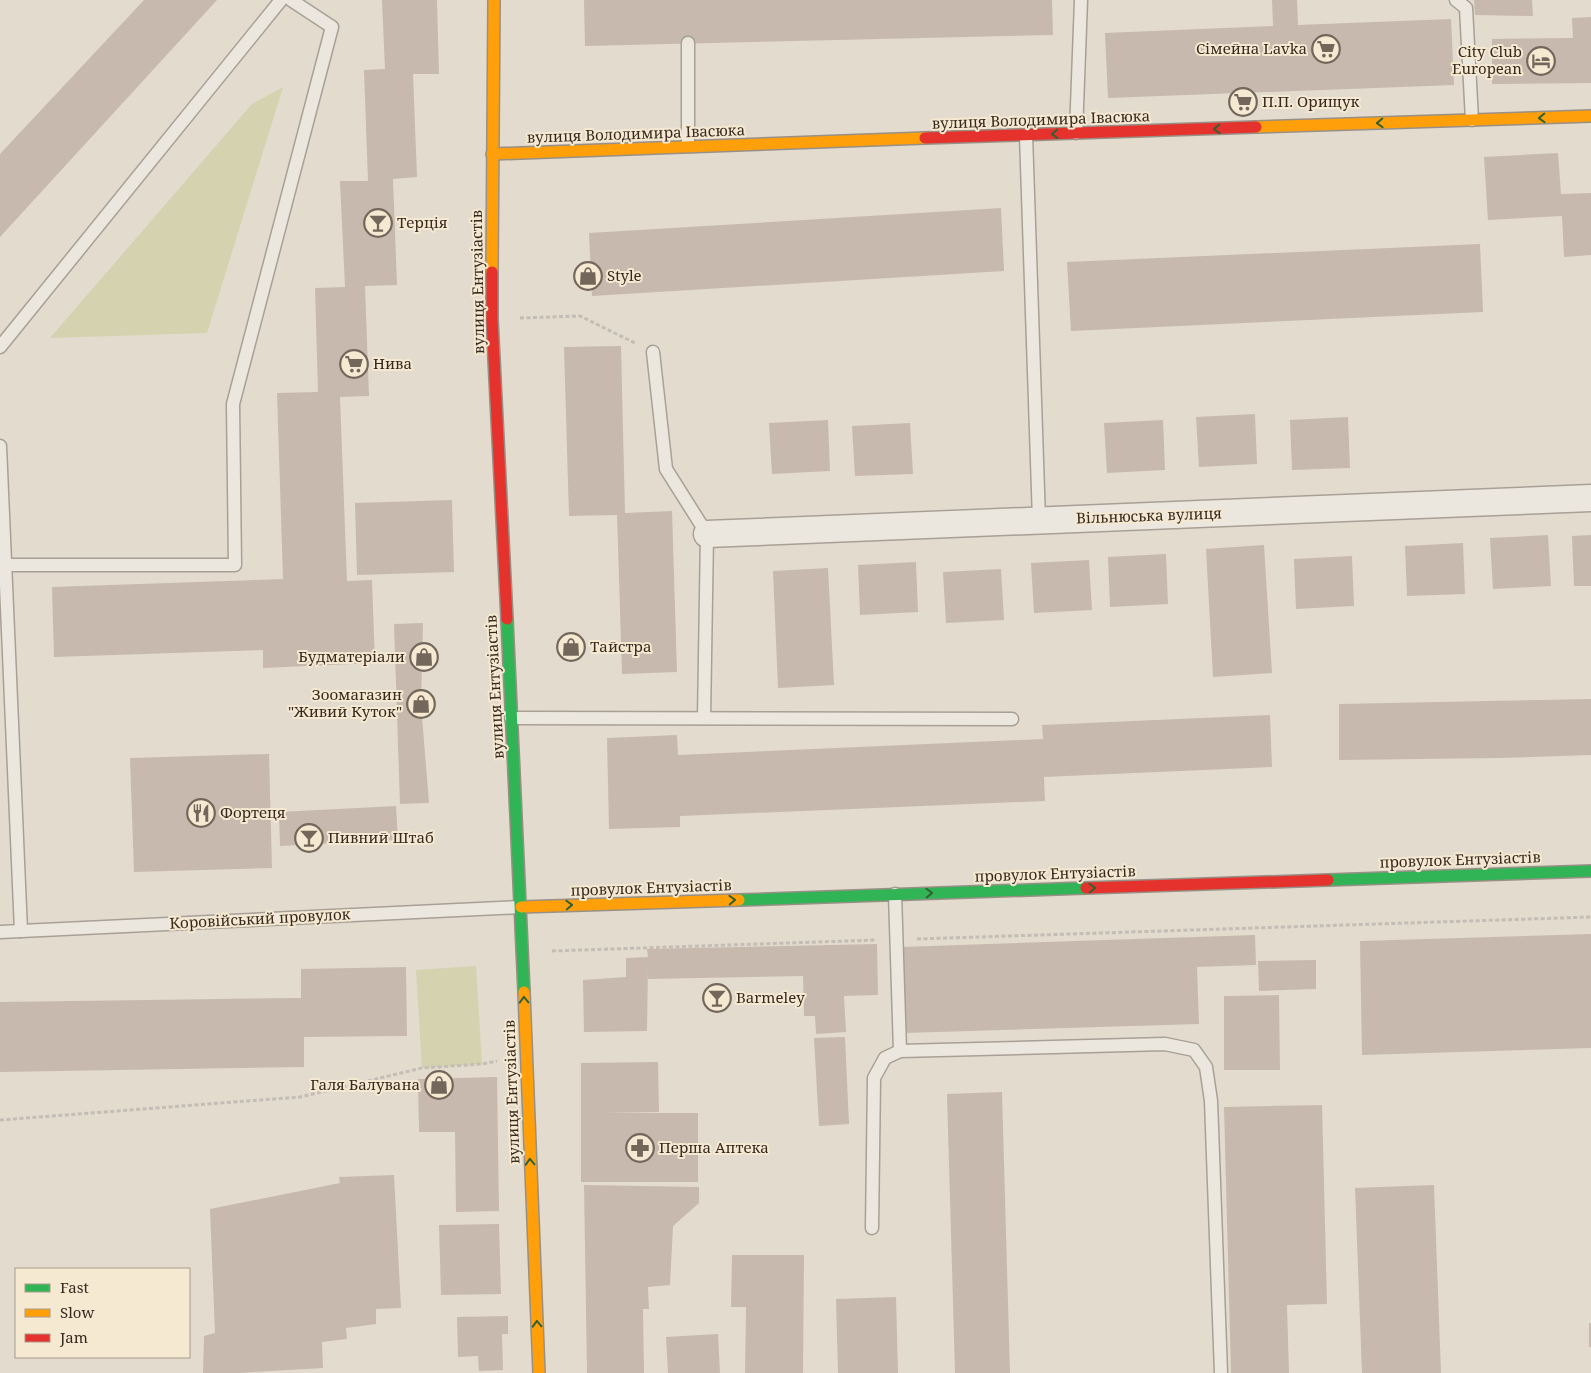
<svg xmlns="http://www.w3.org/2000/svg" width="1591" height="1373" viewBox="0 0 1591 1373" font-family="'Noto Serif',serif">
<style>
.green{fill:#d5d2af}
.building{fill:#c7b9ae}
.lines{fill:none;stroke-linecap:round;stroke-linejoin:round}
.lane-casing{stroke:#a8a096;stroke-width:15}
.street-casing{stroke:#a8a096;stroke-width:29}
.fast-casing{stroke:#989086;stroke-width:14}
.slow-casing{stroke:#989086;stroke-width:14}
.jam-casing{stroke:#989086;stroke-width:14}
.path{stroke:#c4bdb5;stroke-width:3;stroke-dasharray:4 2.5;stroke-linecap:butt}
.lane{stroke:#ece7de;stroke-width:12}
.street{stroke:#ece7de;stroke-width:26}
.fast{stroke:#30b455;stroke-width:11}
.slow{stroke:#ff9f0a;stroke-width:11}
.jam{stroke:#e5322d;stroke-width:11}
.oneway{stroke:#346134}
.labels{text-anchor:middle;stroke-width:4;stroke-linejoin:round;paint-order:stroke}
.poi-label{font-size:15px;fill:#37291e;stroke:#f5e9d2;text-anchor:start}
.street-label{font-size:15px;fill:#37291e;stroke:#f5e9d2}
</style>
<rect width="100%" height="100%" fill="#e3dbcd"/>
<!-- green -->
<g class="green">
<polygon points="283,87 207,333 50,338 252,104"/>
<polygon points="476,966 482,1064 422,1068 416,970"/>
</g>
<!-- building -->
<g class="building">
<polygon points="144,0 217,0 0,237 0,154"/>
<polygon points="382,0 437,0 439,74 413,74 417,177 393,179 397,285 365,286 369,396 340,397 347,581 372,580 375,663 263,668 263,650 54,657 52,587 283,579 277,393 318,392 315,288 345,287 340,181 368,181 364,70 385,69"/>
<polygon points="584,0 1052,0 1053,35 585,46"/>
<polygon points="1272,0 1297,0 1298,25 1451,19 1454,85 1108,98 1105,33 1273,26"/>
<polygon points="1474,0 1532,0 1533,16 1475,15"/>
<polygon points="1591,17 1591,83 1492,84 1492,39 1573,38 1572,18"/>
<polygon points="1558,153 1561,194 1591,193 1591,255 1564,257 1562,216 1488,220 1484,157"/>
<polygon points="1001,208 1004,271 592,296 589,233"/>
<polygon points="1480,244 1483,312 1071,331 1067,262"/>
<polygon points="621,346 625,513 672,511 677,672 622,674 617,515 569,516 564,347"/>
<polygon points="1255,414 1257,464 1199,467 1196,417"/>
<polygon points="1348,417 1350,468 1292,470 1290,420"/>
<polygon points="828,420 830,471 772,474 769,423"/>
<polygon points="1163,420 1165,470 1107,473 1104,423"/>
<polygon points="910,423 913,474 855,476 852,426"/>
<polygon points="452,500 454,572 357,575 355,503"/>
<polygon points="1548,535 1551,586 1493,589 1490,538"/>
<polygon points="1591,535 1591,586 1574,586 1572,536"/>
<polygon points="1463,543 1465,594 1407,596 1405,546"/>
<polygon points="1264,545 1272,673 1213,677 1206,549"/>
<polygon points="1166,554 1168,604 1110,607 1108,557"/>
<polygon points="1352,556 1354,606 1296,609 1294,559"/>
<polygon points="1089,560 1092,610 1034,613 1031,563"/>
<polygon points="916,562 918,612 860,615 858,565"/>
<polygon points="828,568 834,685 778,688 773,571"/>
<polygon points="1001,569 1004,620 946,623 943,572"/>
<polygon points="423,623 421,704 429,803 400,804 394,624"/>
<polygon points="1591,699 1591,755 1500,758 1339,760 1339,704"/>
<polygon points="1270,715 1272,767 1044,777 1045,801 680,816 680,827 609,829 607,738 677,735 678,755 1043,739 1042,725"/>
<polygon points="269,754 272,868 134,872 130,758"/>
<polygon points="396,806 398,840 280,846 279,812"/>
<polygon points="1591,934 1591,1048 1362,1055 1360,941"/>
<polygon points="1255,935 1256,965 1197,967 1199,1024 904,1033 902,947"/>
<polygon points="877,944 878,995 844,996 846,1032 816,1034 815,1016 804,1016 803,976 648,979 648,966 647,1031 584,1032 583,980 626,977 626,958 648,957 647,949"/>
<polygon points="1316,960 1316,989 1259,991 1258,961"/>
<polygon points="406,967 407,1036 304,1037 304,1067 0,1072 0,1002 301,998 301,969"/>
<polygon points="1279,995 1280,1070 1224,1070 1224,996"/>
<polygon points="845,1037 849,1124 819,1126 814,1038"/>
<polygon points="658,1062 659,1112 603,1113 698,1113 698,1182 581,1182 581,1063"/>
<polygon points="497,1077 499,1211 456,1212 455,1132 419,1132 418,1079"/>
<polygon points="1002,1092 1010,1373 955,1373 947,1094"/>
<polygon points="1322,1105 1327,1304 1287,1305 1289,1373 1231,1373 1224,1107"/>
<polygon points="394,1175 401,1308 376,1309 376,1324 346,1328 347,1339 322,1342 323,1368 239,1373 203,1373 204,1336 215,1333 210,1209 340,1183 339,1177"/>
<polygon points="584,1185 699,1187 699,1203 673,1226 670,1285 648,1287 649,1309 643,1309 644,1373 587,1373"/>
<polygon points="1434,1185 1441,1373 1362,1373 1355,1188"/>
<polygon points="499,1224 501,1294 441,1295 439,1225"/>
<polygon points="732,1255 804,1255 803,1373 745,1373 746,1307 731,1307"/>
<polygon points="896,1297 898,1373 838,1373 836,1299"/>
<polygon points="508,1316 508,1334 502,1334 503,1370 479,1371 478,1356 458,1357 457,1317"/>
<rect x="1589" y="1323" width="2" height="24"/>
<polygon points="718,1334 720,1373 668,1373 666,1337"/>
</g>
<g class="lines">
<defs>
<g id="lane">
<polyline points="1456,0 1466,8 1472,120"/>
<polyline points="688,43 688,146"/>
<polyline points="1076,133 1081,0"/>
<polyline points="1026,135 1039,520"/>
<polyline points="0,347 281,0"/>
<polyline points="653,352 666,469 707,534 704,718"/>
<polyline points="0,446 21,931"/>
<polyline points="5,565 235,565 233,404 332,27 291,0"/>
<polyline points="511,718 1012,719"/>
<polyline points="895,894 900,1051"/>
<polyline points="0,932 521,907"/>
<polyline points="872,1228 874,1078 885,1058 900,1051 1165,1044 1194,1050 1206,1067 1211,1101 1221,1373"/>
</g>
<polyline id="street" points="707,534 1591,498"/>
<g id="fast">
<polyline points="507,619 524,992"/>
<polyline points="1328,880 1591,871"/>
<polyline points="739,900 1086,888"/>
</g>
<g id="slow">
<polyline points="1256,127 1591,116"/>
<polyline points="492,154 925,138"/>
<polyline points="492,272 494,0"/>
<polyline points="521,907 739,900"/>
<polyline points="524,992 539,1373"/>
</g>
<g id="jam">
<polyline points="925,138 1256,127"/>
<polyline points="492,272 492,319 507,619"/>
<polyline points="1086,888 1328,880"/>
</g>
</defs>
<!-- lane casing -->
<use href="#lane" class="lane-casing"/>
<!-- street casing -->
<use href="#street" class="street-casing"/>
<!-- fast casing -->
<use href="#fast" class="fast-casing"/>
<!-- slow casing -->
<use href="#slow" class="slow-casing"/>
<!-- jam casing -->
<use href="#jam" class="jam-casing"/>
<!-- path -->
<g class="path">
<polyline points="520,318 580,316 635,343"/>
<polyline points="917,939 1591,917"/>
<polyline points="552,951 876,940"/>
<polyline points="0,1120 300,1097 422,1068 482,1064 497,1061"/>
</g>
<!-- lane -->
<use href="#lane" class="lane"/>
<!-- street -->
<use href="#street" class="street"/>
<!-- fast -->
<use href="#fast" class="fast"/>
<!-- slow -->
<use href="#slow" class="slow"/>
<!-- jam -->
<use href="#jam" class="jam"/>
</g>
<!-- one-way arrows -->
<defs><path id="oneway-chevron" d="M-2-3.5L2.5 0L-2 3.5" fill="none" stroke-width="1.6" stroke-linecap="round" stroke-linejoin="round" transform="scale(1.25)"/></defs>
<g class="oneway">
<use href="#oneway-chevron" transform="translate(1542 118) rotate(178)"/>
<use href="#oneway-chevron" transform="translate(1380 123) rotate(178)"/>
<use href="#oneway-chevron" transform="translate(1217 129) rotate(178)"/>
<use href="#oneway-chevron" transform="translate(1055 134) rotate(178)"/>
<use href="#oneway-chevron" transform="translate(1092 888) rotate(-2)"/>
<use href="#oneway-chevron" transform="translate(929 893) rotate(-2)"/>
<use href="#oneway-chevron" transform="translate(732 900) rotate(-2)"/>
<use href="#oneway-chevron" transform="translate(569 905) rotate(-2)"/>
<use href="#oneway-chevron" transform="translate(524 1000) rotate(-92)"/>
<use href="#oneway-chevron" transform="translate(530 1162) rotate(-92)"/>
<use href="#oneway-chevron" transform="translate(537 1324) rotate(-92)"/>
</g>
<!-- icons -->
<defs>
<symbol id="supermarket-ring" viewBox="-11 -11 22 22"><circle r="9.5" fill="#f5e9d2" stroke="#73675b" stroke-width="1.5"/><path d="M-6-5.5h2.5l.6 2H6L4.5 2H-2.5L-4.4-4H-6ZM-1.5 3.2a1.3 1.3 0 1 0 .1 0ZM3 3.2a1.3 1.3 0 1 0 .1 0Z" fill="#73675b"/></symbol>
<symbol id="hotel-ring" viewBox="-11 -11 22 22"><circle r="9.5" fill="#f5e9d2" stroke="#73675b" stroke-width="1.5"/><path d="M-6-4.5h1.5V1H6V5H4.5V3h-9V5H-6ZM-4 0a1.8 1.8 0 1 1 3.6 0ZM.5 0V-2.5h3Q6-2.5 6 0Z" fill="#73675b"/></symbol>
<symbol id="bar-ring" viewBox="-11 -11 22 22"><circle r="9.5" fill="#f5e9d2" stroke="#73675b" stroke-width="1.5"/><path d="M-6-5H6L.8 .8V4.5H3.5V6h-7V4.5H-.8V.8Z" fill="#73675b"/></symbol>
<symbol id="shop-ring" viewBox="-11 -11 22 22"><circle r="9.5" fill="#f5e9d2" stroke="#73675b" stroke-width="1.5"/><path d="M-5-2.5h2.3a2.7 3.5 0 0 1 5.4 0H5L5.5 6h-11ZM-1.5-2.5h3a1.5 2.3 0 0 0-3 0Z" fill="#73675b"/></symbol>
<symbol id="restaurant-ring" viewBox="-11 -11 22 22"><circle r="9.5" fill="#f5e9d2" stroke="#73675b" stroke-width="1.5"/><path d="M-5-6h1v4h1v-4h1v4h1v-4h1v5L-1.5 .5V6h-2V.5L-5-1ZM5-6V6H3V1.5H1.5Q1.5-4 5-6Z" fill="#73675b"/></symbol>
<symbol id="pharmacy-ring" viewBox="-11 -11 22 22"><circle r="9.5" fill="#f5e9d2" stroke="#73675b" stroke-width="1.5"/><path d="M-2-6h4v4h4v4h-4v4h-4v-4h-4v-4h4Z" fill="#73675b"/></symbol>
</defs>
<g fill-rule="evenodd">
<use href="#supermarket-ring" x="1310" y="33" width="32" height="32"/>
<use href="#hotel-ring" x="1525" y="45" width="32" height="32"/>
<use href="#supermarket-ring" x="1227" y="86" width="32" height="32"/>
<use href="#bar-ring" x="362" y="207" width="32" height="32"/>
<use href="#shop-ring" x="572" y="260" width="32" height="32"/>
<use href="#supermarket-ring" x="338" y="348" width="32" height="32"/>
<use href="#shop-ring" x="555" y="631" width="32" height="32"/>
<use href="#shop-ring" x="408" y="641" width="32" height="32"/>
<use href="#shop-ring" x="405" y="688" width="32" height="32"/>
<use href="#restaurant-ring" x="185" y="797" width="32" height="32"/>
<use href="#bar-ring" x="293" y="822" width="32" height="32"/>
<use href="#bar-ring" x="701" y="982" width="32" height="32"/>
<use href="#shop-ring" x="423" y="1069" width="32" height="32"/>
<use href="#pharmacy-ring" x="624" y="1132" width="32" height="32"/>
</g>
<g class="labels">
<!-- poi labels -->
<g class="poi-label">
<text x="1307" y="54" text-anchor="end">Сімейна Lavka</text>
<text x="1522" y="57" text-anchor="end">City Club<tspan x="1522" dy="17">European</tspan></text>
<text x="1262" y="107">П.П. Орищук</text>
<text x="397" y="228">Терція</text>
<text x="607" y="281">Style</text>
<text x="373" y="369">Нива</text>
<text x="590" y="652">Тайстра</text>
<text x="405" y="662" text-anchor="end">Будматеріали</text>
<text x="402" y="700" text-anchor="end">Зоомагазин<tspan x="402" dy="17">"Живий Куток"</tspan></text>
<text x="220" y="818">Фортеця</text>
<text x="328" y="843">Пивний Штаб</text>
<text x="736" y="1003">Barmeley</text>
<text x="420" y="1090" text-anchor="end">Галя Балувана</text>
<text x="659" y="1153">Перша Аптека</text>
</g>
<!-- street labels -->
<g class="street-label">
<text transform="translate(1041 120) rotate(-2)" y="5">вулиця Володимира Івасюка</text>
<text transform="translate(636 134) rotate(-2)" y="5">вулиця Володимира Івасюка</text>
<text transform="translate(478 282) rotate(-91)" y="5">вулиця Ентузіастів</text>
<text transform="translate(1149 516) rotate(-2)" y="5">Вільнюська вулиця</text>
<text transform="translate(495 687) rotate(-93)" y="5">вулиця Ентузіастів</text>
<text transform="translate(1460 860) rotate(-2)" y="5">провулок Ентузіастів</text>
<text transform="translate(1055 874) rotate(-2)" y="5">провулок Ентузіастів</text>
<text transform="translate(651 888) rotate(-2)" y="5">провулок Ентузіастів</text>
<text transform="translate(260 919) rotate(-3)" y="5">Коровійський провулок</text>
<text transform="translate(512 1092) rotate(-92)" y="5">вулиця Ентузіастів</text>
</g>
</g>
<!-- legend -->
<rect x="15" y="1268" width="175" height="90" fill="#f5e9d2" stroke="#a99c8a"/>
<rect x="25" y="1284" width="25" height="8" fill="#30b455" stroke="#a99c8a"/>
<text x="60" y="1293" font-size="15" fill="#37291e">Fast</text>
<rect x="25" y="1309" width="25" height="8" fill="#ff9f0a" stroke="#a99c8a"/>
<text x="60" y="1318" font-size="15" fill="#37291e">Slow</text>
<rect x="25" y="1334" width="25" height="8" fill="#e5322d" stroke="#a99c8a"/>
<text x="60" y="1343" font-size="15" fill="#37291e">Jam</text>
</svg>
